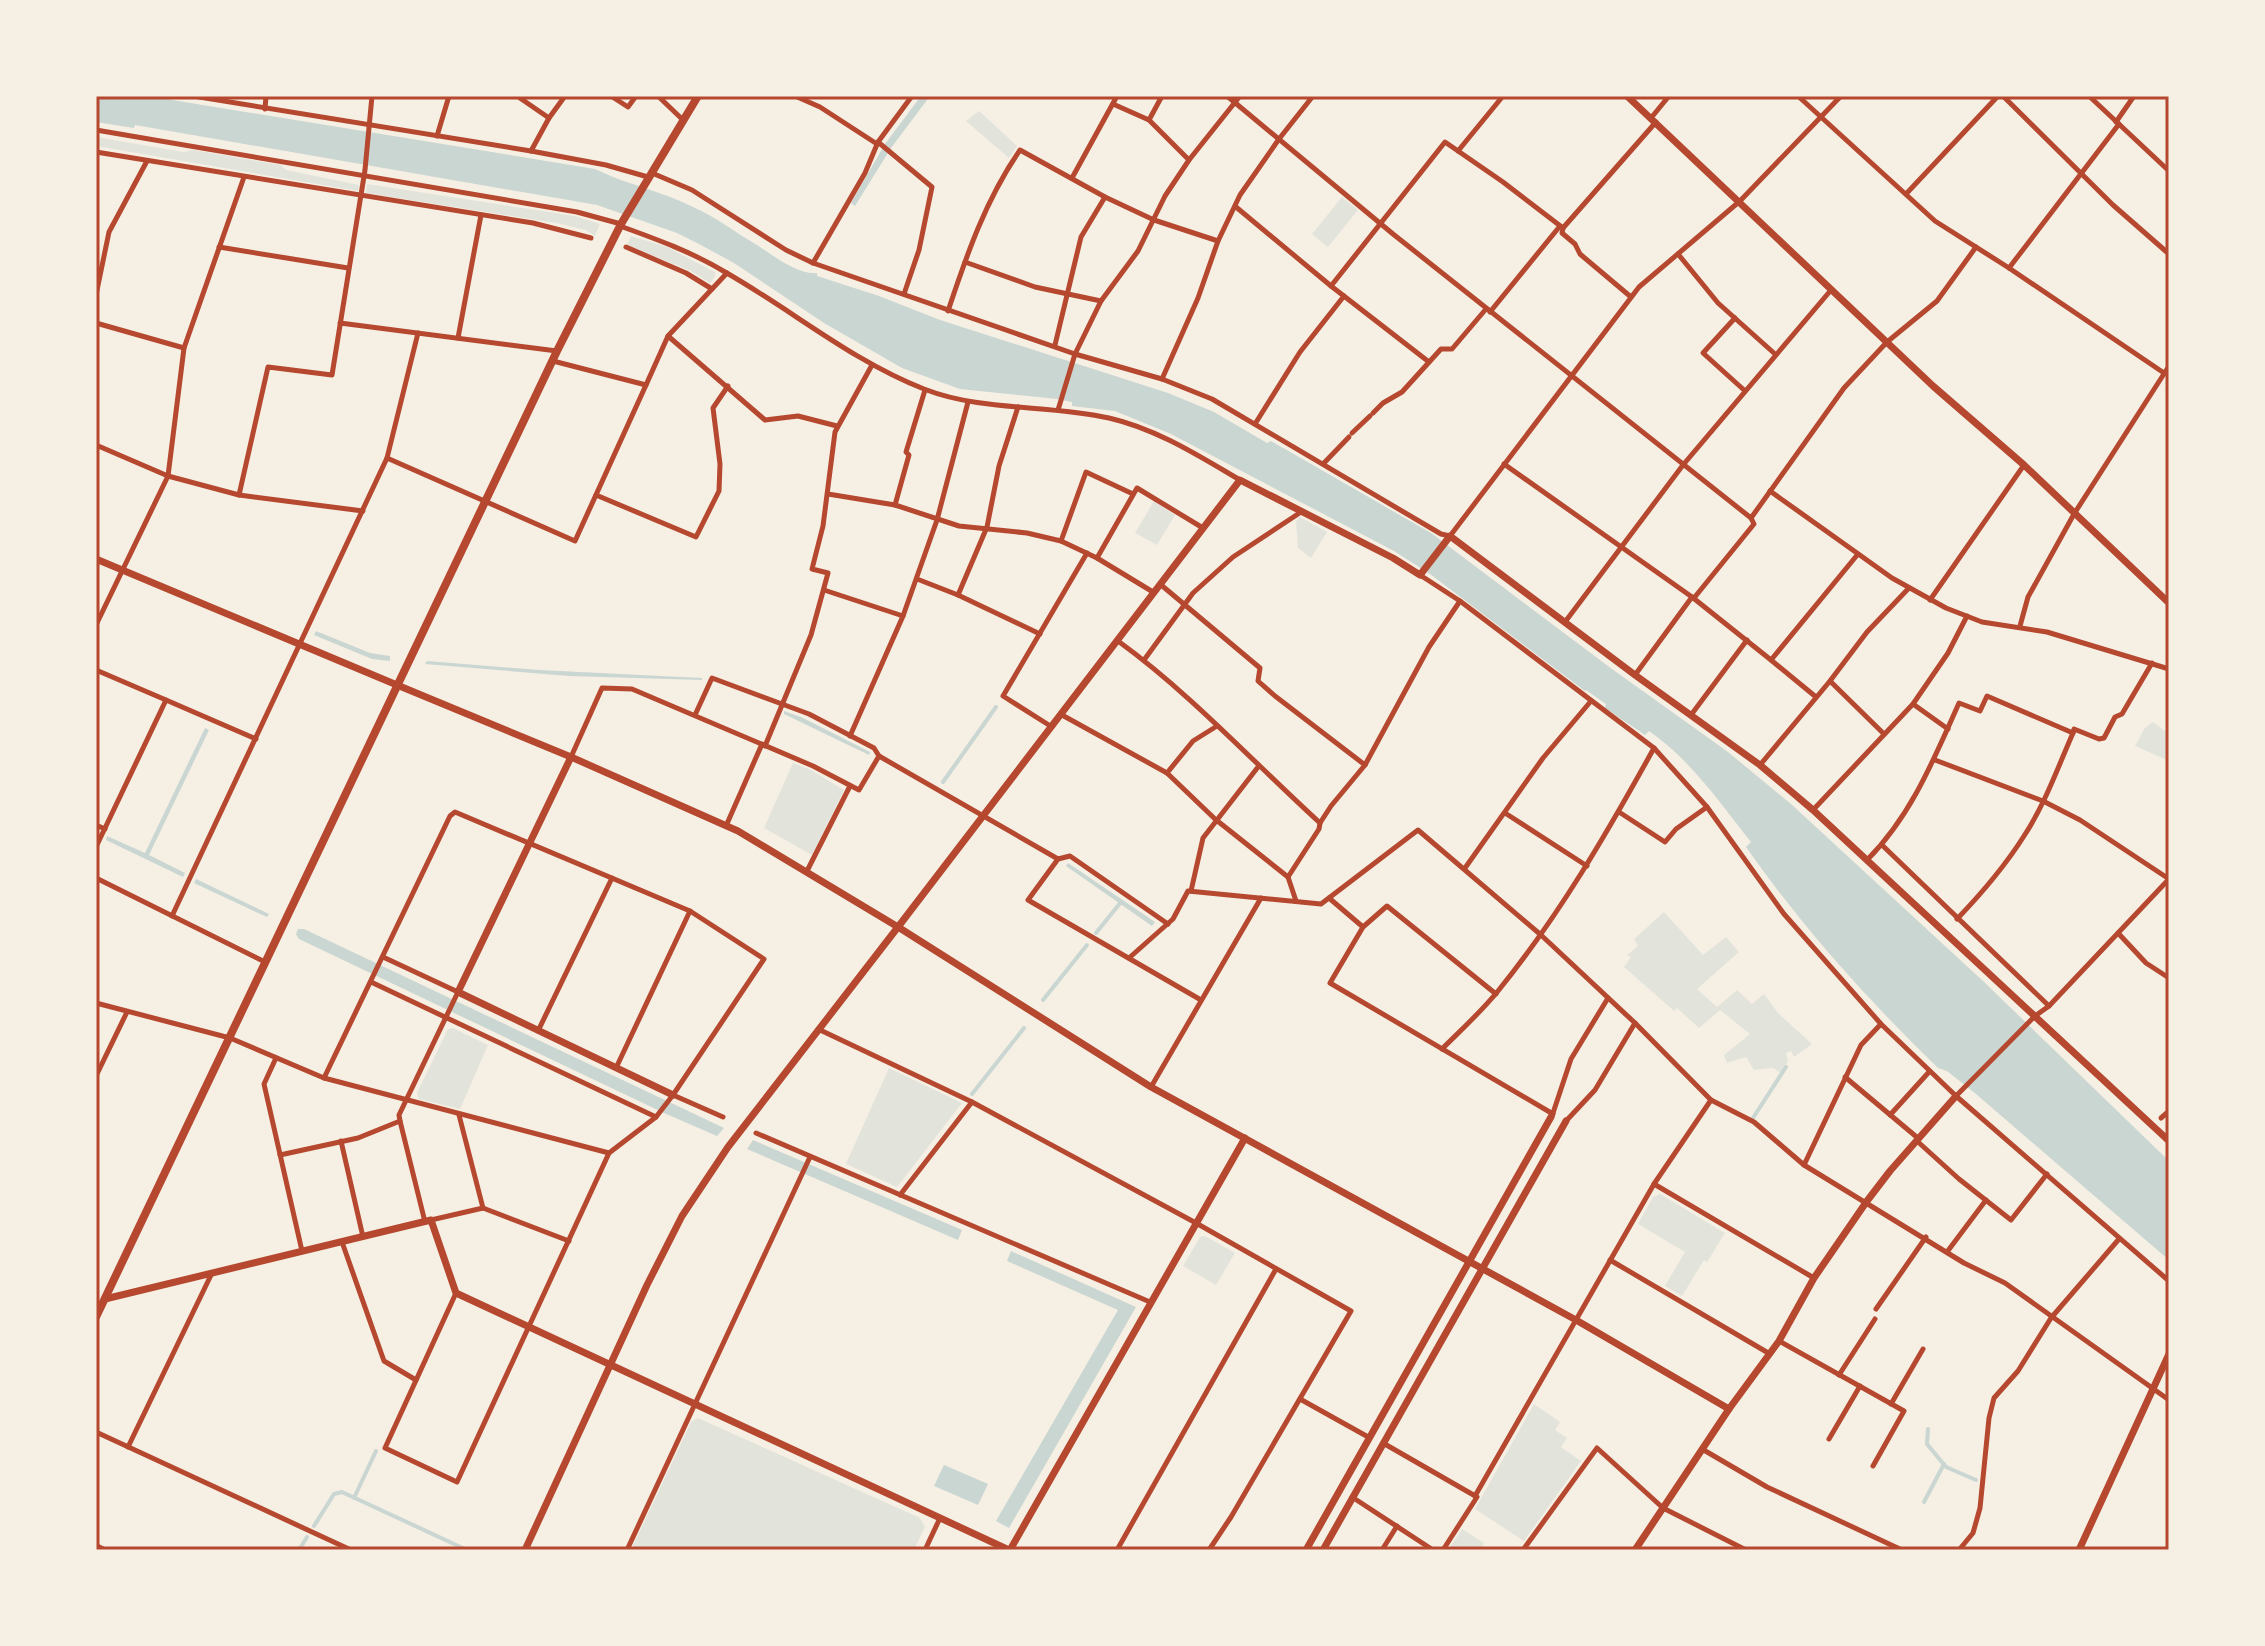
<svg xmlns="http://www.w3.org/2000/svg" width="2265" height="1646" viewBox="0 0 2265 1646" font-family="Figtree,sans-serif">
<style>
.green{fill:#e2e4dc}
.water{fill:#c9d6d2}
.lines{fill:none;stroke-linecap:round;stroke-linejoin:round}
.stream{stroke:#c9d6d2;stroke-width:4}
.minor{stroke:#b5482f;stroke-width:5}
.tertiary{stroke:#b5482f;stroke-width:7}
.secondary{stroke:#b5482f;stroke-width:7}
.primary{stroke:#b5482f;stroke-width:8}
.neatline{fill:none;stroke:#b5482f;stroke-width:3}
</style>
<rect width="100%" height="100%" fill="#f6efe4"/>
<!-- green -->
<g class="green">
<polygon points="979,111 1017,146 1009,158 966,121"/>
<polygon points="96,137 184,152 193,150 281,165 286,170 359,185 358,191 96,146"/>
<polygon points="367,184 575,216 600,224 595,236 586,230 556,223 366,193"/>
<polygon points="1342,197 1358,210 1328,247 1312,234"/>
<polygon points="631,236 667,247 715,272 715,276 710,283 691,271 627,245"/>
<polygon points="1154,501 1175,515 1157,545 1135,533"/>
<polygon points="1300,517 1327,532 1311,558 1298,548 1296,521"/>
<polygon points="2153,722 2169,734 2169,761 2135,746 2145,728"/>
<polygon points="793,763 811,770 844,790 812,855 764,828"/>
<polygon points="1664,912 1703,955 1726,937 1739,952 1697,989 1717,1007 1737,990 1752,1004 1764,994 1778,1013 1812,1044 1794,1057 1791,1051 1786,1053 1788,1061 1781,1073 1773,1068 1754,1070 1746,1057 1727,1063 1724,1055 1750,1034 1720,1010 1699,1028 1677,1008 1674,1011 1624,967 1631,957 1627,955 1638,946 1634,939"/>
<polygon points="453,1028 488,1045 460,1109 419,1099 417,1093 448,1029"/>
<polygon points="889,1068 962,1103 897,1187 846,1164"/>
<polygon points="1660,1194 1725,1233 1707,1262 1704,1260 1682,1296 1665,1286 1685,1252 1638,1224 1653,1197"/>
<polygon points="1205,1236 1235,1253 1216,1285 1183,1266 1200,1237"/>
<polygon points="1534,1404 1560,1422 1555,1430 1567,1438 1561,1447 1581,1461 1524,1541 1475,1509"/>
<polygon points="698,1418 920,1518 925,1527 914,1550 631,1550 691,1422"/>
<polygon points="1462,1529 1484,1543 1480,1550 1448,1550"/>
</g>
<!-- water -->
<g class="water">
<path d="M96 96H148L595 169C627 185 662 191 693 207 716 217 736 233 757 245 774 256 798 275 817 273V276L879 296 940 320 1168 393 1214 412 1267 443 1271 441 1431 533 1612 669 1728 752 1791 804 1983 981 2169 1161V1260L1976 1094 1947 1071 1938 1068C1868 1000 1802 927 1746 847L1751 842C1720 803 1690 759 1649 731L1645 735 1605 708 1606 704 1586 690 1585 691 1430 574 1394 551 1171 434 1115 411 1072 406V402L1057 399 960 389 902 368 824 323 734 263 699 244 677 233 597 205 135 125 134 128 96 122Z"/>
<polygon points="921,96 930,96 891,148 855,206 851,203 885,144"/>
<polygon points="316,631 370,653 390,656 390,661 372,659 314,635"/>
<polygon points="427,661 539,670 702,678 702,680 569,676 425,664"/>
<polygon points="784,711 801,717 870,752 869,755 784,714"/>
<polygon points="205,728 209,730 149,855 185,873 183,877 106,840 107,836 145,853"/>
<polygon points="1068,863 1155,922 1152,926 1066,866"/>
<polygon points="196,879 269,914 267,917 194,883"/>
<polygon points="298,929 304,929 724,1128 717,1136 664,1113 299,939 296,934"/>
<polygon points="753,1140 962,1230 958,1240 747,1149"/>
<polygon points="1011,1251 1136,1307 1009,1528 996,1521 1118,1310 1007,1261"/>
<polygon points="944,1465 988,1484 978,1505 934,1486"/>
</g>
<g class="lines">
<!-- stream -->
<g class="stream">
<polyline points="943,782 996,707"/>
<polyline points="1096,933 1121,902"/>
<polyline points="1043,1000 1087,945"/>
<polyline points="972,1094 1024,1028"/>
<polyline points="1753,1118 1786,1067"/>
<polyline points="1928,1429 1927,1444 1946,1467 1976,1480"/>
<polyline points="354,1498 376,1451"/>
<polyline points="1924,1502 1944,1464"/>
<polyline points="314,1526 334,1494 342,1492 467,1550"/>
<polyline points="299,1550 307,1537"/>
</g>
<!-- minor -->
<g class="minor">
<polyline points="193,96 531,151 606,165 648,177"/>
<polyline points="517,96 549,118"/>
<polyline points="611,96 628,107 636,96"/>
<polyline points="658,96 683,120"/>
<polyline points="795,96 820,107 877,144"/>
<polyline points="1227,96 1393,234 1751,518 1844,388 1887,342 1937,301 1976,247"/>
<polyline points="1798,96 1935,221 2009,268 2164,373"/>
<polyline points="2003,96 2113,205 2169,254"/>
<polyline points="2089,96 2169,171"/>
<polyline points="1113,104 1149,120 1189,160"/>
<polyline points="265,109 266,96"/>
<polyline points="1651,118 1669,96"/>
<polyline points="1149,120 1162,96"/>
<polyline points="2116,122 2134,96"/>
<polyline points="96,130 577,212 621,224"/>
<polyline points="437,136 449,96"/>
<polyline points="878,142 932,187 919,250 904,294"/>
<polyline points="531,151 549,118 565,96"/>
<polyline points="1458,151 1503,96"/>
<polyline points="96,152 533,223 591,238"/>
<polyline points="652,173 692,190 786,250 813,263 1075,354 1162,379 1212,399 1441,534 1450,536 1639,287 1740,201 1841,96"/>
<polyline points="1072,178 1117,96"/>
<polyline points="1906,194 1998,96"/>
<polyline points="1236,207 1331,286 1429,362"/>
<path d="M620 226C656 239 692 252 725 272 792 310 852 361 924 389 983 412 1048 404 1109 418 1157 429 1199 456 1240 480"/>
<polyline points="1563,228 1656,122"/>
<polyline points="219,247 348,268"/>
<polyline points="626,247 686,273 712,289"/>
<polyline points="1678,254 1718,303 1775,354"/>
<polyline points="965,262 1035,287 1101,301"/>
<polyline points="813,263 865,173 878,142 912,96"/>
<polyline points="2009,268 2119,124"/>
<polyline points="1331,286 1445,142 1503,182 1563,228 1562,233 1575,244 1580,254 1631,297"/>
<polyline points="96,295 109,232 147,161"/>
<path d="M948 311C967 254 986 199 1020 150L1105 197 1154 220 1218 241"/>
<polyline points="1490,312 1560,226"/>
<polyline points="1735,318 1703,353 1744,390"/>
<polyline points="96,323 184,348"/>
<polyline points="340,323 557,351"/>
<polyline points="668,336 727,273"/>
<polyline points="458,338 481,215"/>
<polyline points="1055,345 1081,237 1105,197"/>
<polyline points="553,361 646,385 668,336 765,420 798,416 837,426"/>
<polyline points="1162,379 1198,298 1218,241 1240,195 1279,139 1313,96"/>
<polyline points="1058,410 1075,354 1101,301 1138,251 1165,196 1189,160 1240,96"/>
<polyline points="1373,413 1383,403 1402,392 1441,349 1452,349 1486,309"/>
<polyline points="1255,424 1300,352 1344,296"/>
<polyline points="1352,433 1370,416"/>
<polyline points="96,445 168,476 239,495 363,511"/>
<polyline points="387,458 575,541 646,385"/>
<polyline points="1323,464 1349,437"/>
<polyline points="1504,464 1692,597 1771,660 1858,554"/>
<polyline points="1770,491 1892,578 1946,608 1982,622 2047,632 2169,669"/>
<polyline points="828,494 895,505 959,526 1027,533 1061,541 1097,558 1153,592"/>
<polyline points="239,495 268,367 332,375 365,170 372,96"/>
<polyline points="596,495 696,537 719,491 720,464 713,408 728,386"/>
<polyline points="895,505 909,455 906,452 925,390"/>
<polyline points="1061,541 1086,472 1133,494"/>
<polyline points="1097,558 1137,488 1203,528"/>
<polyline points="1420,575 1460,601 1654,748 1707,807 1784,914 1881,1024 1956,1096 2169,1281"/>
<polyline points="917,579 958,595 1040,634"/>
<polyline points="1160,584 1260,668 1258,681 1275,696 1365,765"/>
<polyline points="824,590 903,616"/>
<polyline points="958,595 987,527 999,466 1018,407"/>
<polyline points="1694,598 1754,524 1751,518"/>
<polyline points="1930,600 2024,465"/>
<polyline points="1565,622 1683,465 1831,290"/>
<polyline points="96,625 168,476 184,348 244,177"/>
<polyline points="2020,626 2028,597 2074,514 2169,366"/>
<path d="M1118 641C1191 694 1253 762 1320 823"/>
<polyline points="1144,660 1193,593 1233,557 1301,512"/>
<polyline points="1771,660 1816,697"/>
<polyline points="96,670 166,700"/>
<polyline points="1635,675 1692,597"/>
<polyline points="1830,681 1884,734"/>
<polyline points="1913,704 1948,729"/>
<polyline points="695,715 712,678 809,714 874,748 879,756 1058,859 1070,856 1168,924"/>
<polyline points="1062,715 1167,773 1215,819 1288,877 1296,901"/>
<polyline points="1691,715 1747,640"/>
<polyline points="1052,727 1003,696 1087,553"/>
<polyline points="850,736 903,616 937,520 968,402"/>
<polyline points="765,746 811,635 828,573 812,569 823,526 835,432 872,365"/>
<polyline points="571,757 602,688 632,689 813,766 859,790 879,756"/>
<polyline points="1935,760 2043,801 2080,820 2169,879"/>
<polyline points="1760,765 1830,681 1867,632 1908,589"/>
<polyline points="1167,773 1193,741 1217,726"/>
<polyline points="1813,810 1913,704 1948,653 1967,616"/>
<polyline points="1619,812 1665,842 1676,829 1707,807"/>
<polyline points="1505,813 1587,866"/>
<polyline points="96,825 105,829"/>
<polyline points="726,826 762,744"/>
<polyline points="1882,845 2049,1006"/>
<polyline points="96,847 166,700 256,739"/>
<polyline points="1058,859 1028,900 1201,1000"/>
<path d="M1867 860C1911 816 1934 759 1959 703L1980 711 1987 696 2073 733 2074 729 2099 739 2104 738 2115 717 2122 714 2152 663"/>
<polyline points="1465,868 1543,758 1591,701"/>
<polyline points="807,871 850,786"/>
<polyline points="1288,877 1319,829 1320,823 1331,806 1365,765 1429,647 1460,601"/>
<polyline points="96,878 265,962"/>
<polyline points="1191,891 1203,838 1258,767"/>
<polyline points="1329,898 1363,927"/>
<polyline points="172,916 387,458 418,333"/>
<path d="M1957 919C1982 893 2005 866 2024 836 2045 804 2058 767 2073 733"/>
<polyline points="2118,933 2146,963 2169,978"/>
<polyline points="1129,958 1173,919 1188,891 1321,904 1418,830 1541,935 1635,1023 1711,1100 1754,1122 1804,1165 1964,1263 2005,1283 2169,1400"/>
<polyline points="371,982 656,1117"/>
<polyline points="1496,994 1387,906 1363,927 1330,983 1553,1114"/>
<polyline points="96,1003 230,1038 324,1078 609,1153"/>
<polyline points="818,1029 972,1102 1196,1223 1351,1311 1231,1517 1209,1550"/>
<polyline points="538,1031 612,878"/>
<path d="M1442 1049C1461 1030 1481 1012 1498 991 1559 916 1607 833 1654 748"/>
<polyline points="276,1058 264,1084 302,1251"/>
<polyline points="616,1068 690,911"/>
<polyline points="96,1076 127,1012"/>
<polyline points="1845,1077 1919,1139"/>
<polyline points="324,1078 450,816 455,812 690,911 764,959 673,1095 656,1117 609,1153 457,1482 385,1448 456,1293"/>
<polyline points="1151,1087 1261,898"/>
<polyline points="673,1095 723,1117"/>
<polyline points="1956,1096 2035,1016 2049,1006 2169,879"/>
<polyline points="459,1115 483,1208"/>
<polyline points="1890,1115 1929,1072"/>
<polyline points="1552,1116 1571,1059 1608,998"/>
<polyline points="2161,1118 2169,1111"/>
<polyline points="400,1121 425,1222"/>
<polyline points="1566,1121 1595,1090 1635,1023"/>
<polyline points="756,1133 1150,1302"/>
<polyline points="341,1141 363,1237"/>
<polyline points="1917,1141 1959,1179 2011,1220 2047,1174"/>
<polyline points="280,1155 358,1138 400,1121 399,1115 458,992 383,957"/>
<polyline points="1804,1165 1861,1045 1881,1024"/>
<polyline points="1654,1184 1814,1278"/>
<polyline points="900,1195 972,1102"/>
<polyline points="431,1220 483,1208 569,1241"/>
<polyline points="342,1242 384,1361 416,1380"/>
<polyline points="1947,1252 1986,1200"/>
<polyline points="1610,1260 1770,1354"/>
<polyline points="1876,1309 1926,1237"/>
<polyline points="1779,1341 1904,1411 1873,1466"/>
<polyline points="1839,1375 1875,1319"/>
<polyline points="1300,1399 1370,1438"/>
<polyline points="1891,1404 1923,1349"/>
<polyline points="96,1432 351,1550"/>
<polyline points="1829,1439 1860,1386"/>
<polyline points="1383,1443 1477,1497 1443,1550"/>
<polyline points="128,1447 212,1273"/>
<polyline points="1702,1449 1767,1487 1902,1550"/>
<polyline points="1475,1496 1654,1184 1711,1100"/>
<polyline points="1352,1497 1433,1550"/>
<polyline points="627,1550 810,1157"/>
<polyline points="925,1550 940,1518"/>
<polyline points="1117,1550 1276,1269"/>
<polyline points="1382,1550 1397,1526"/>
<polyline points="1523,1550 1597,1448 1663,1508 1746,1550"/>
<polyline points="1959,1550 1973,1533 1980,1508 1989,1418 1994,1398 2018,1371 2051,1318 2119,1239"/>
</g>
<!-- tertiary -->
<g class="tertiary">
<polyline points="96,559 397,685"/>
<polyline points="571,757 458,992 673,1095"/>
<polyline points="105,1299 431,1220 456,1293 1009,1550"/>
<polyline points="525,1550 647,1285 682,1216 728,1147 898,927 1151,1087 1576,1320 1729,1409"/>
<polyline points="1010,1550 1245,1138"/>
<polyline points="1306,1550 1551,1117"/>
<polyline points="1323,1550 1566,1121"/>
<polyline points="1635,1550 1729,1409 1779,1341 1814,1278 1867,1201 1890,1171 1956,1096"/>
<polyline points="2079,1550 2169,1354"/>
</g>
<!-- secondary -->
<g class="secondary">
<polyline points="1627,96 1933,386 2024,465 2169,603"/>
<polyline points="397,685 571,757 738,831 898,927 1240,480 1393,558 1420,575 1450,536 1635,675 1760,765 1813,810 2169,1141"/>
</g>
<!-- primary -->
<g class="primary">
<polyline points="96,1317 557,351 621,224 698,96"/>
<polyline points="96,1547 102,1550"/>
</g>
</g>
<!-- border -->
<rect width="2265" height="1646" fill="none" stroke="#f6efe4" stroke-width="196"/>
<rect x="98" y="98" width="2069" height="1450" class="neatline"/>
</svg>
